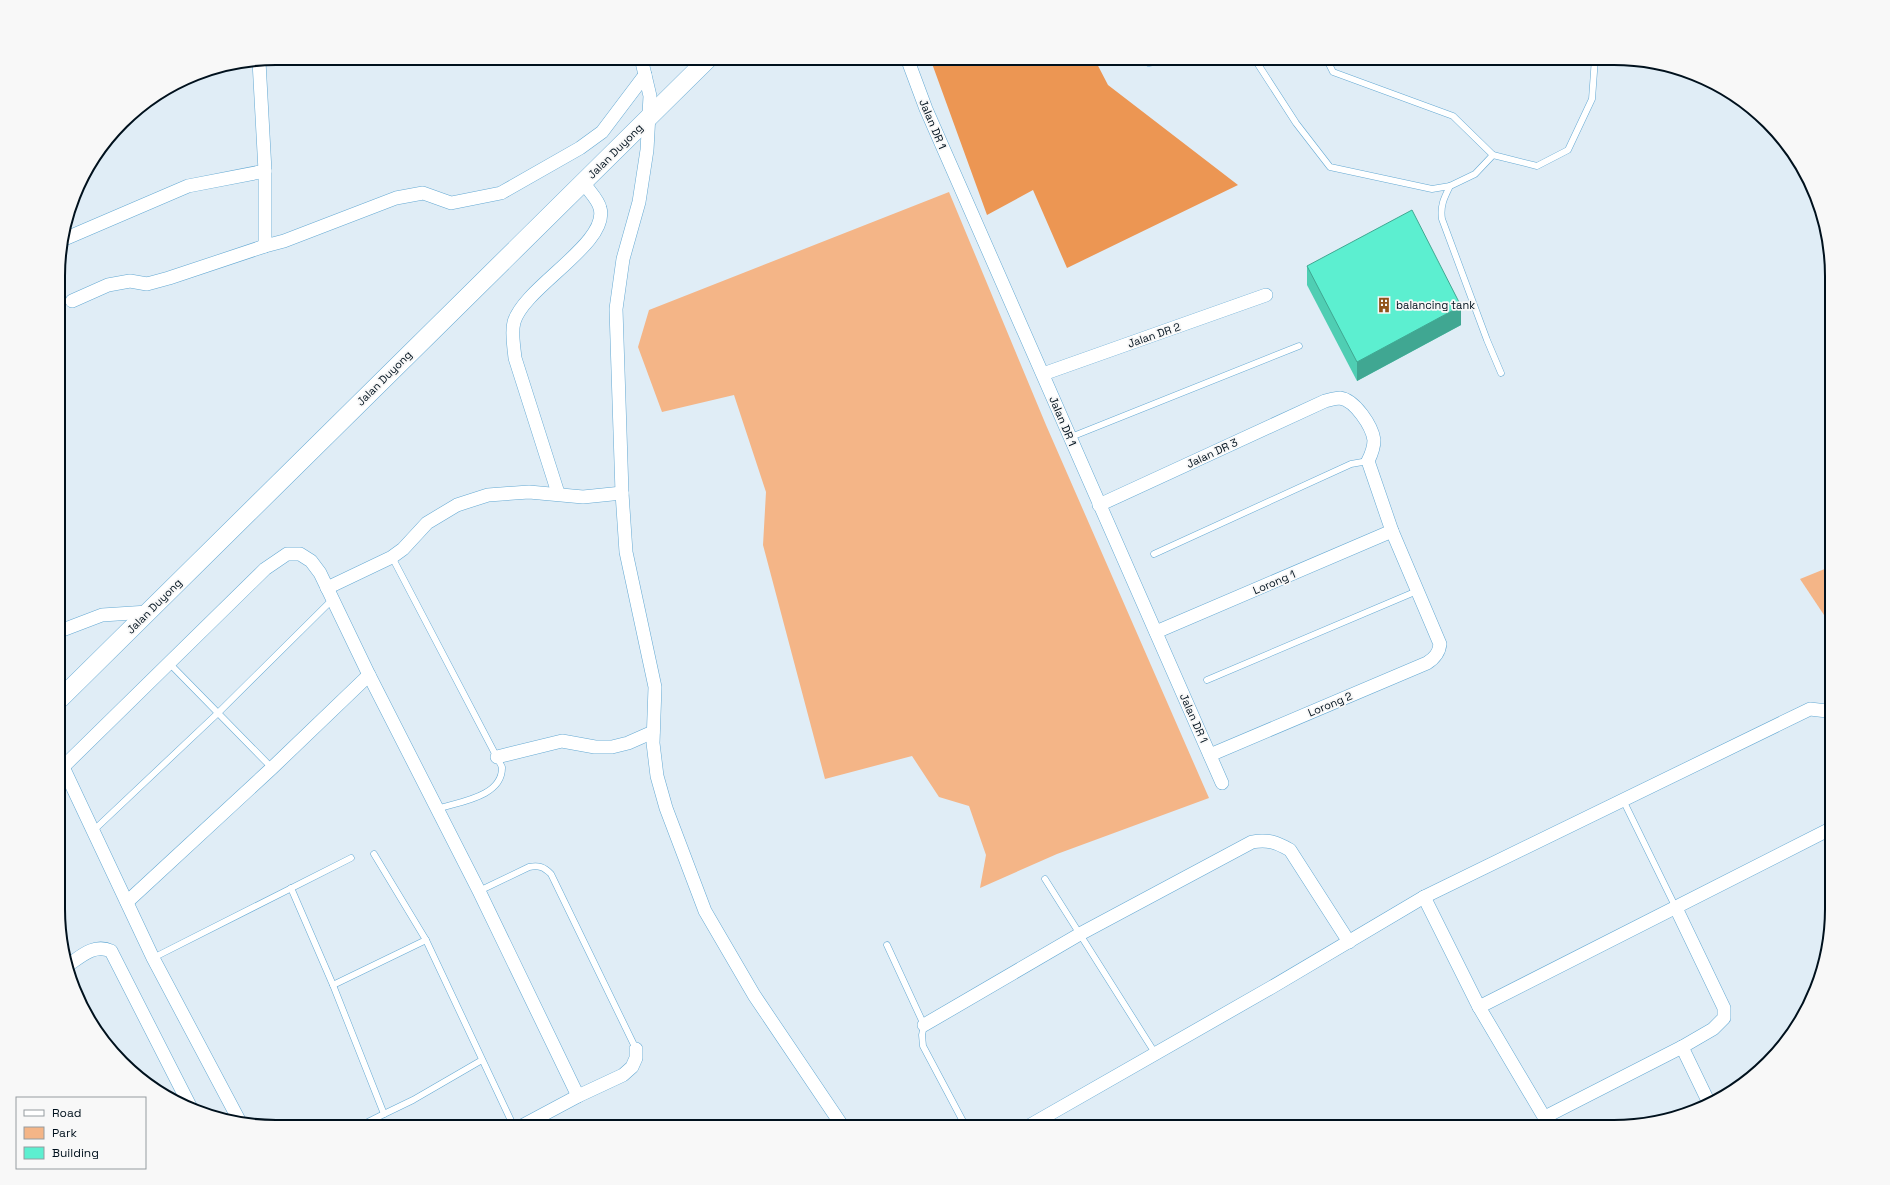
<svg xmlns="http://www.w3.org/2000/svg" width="1890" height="1185" viewBox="0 0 1890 1185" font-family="'Space Grotesk',sans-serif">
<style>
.green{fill:#f4b587}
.forest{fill:#ec9653}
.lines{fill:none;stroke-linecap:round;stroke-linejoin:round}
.lane-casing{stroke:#64a9d3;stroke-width:7}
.street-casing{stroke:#64a9d3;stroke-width:14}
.secondary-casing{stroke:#64a9d3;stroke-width:19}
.lane{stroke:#fff;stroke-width:6}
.street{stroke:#fff;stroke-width:13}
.secondary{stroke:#fff;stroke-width:18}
.wall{fill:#4fceb3}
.shaded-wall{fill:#40a792}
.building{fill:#5cefd0;stroke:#40a792}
.labels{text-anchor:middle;stroke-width:3.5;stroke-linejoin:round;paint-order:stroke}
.street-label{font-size:11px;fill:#00111d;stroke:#f8f8f8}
.poi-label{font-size:11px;fill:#00111d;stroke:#f8f8f8;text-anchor:start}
.rim{fill:none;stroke:#00111d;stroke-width:2}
</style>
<rect width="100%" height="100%" fill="#e0edf6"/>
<!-- green -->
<g class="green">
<polygon points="949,192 1046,425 1209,798 1057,854 980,888 986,855 969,806 939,797 912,756 825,779 763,545 766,492 734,395 662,412 638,347 649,310"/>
<polygon points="1832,566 1832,627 1800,579"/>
</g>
<!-- forest -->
<polygon class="forest" points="930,58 1094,58 1108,85 1238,185 1067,268 1033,190 987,215"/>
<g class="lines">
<defs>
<g id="lane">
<polyline points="1254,58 1296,123 1330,167 1432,189 1450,186 1475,174 1493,155"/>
<polyline points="1326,58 1333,72 1453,116 1493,155 1537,166 1568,150 1592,99 1595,58"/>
<polyline points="1149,63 1174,58"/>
<path d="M1450 186C1444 198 1440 206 1442 219L1487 340 1501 373"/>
<polyline points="1071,437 1299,346"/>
<polyline points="1154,554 1351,464 1368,461"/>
<path d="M392 557 502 767C503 797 458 802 437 809"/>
<polyline points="169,663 272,768"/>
<polyline points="1207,680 1417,591"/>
<polyline points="1623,800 1676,908"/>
<polyline points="93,831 218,713 333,599"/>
<polyline points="374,854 426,940 514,1127"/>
<polyline points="1045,879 1155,1053"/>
<polyline points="291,888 333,985 384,1114 413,1100 482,1060"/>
<path d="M479 891 529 867C539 865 544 867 551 874L636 1049"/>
<polyline points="887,945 924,1025 922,1035 923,1046 966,1127"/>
<polyline points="153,958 351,858"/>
<polyline points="333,985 426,940"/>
<polyline points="358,1127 384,1114"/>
</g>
<g id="street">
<polyline points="641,58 650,96 647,150 639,202 623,259 616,309 622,493 626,552 655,687 653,743 657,776 666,808 705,911 754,995 843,1127"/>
<polyline points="907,58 926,109 1222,783"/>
<polyline points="259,61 265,171 265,246"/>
<polyline points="62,240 188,186 265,171"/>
<polyline points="72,301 108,285 130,281 147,284 169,278 265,246 284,241 396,198 423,193 451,203 501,193 580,148 602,132 645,75"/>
<polyline points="1043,374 1266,295"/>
<path d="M558 493 515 358C514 347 511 333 514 322 524 287 610 243 600 208 598 199 588 190 583 182"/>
<path d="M1099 505 1325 401C1329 400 1336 398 1340 398 1355 400 1372 426 1374 440 1374 448 1371 455 1368 461L1392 531 1440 644C1439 653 1435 658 1427 663L1210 755"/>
<polyline points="327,588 392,557 403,549 427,523 457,505 488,495 529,492 583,497 622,493"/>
<polyline points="60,631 102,615 148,612"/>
<polyline points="1156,632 1392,531"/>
<polyline points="497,757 562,741 595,747 612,747 628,743 653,732"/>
<polyline points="60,764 63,767 153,958 240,1122"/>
<polyline points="63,767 265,569 287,554 300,554 311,561 320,573 369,675 479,891 578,1096"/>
<polyline points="1424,897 1479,1007 1550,1127"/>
<polyline points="127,902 272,768 369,675"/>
<path d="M67 966C80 957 94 943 111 951L190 1106"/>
<polyline points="1479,1007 1832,828"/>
<path d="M924 1025 1080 934 1252 842C1267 839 1276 842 1290 850L1349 942"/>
<polyline points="1682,1047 1709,1103"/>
<polyline points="1545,1117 1682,1047 1713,1029 1724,1018 1724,1008 1676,908"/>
<polyline points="520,1127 578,1096 623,1075 632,1067 636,1058 636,1049"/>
<polyline points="1027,1127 1272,987 1424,897 1810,709 1827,711 1832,715"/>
</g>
<polyline id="secondary" points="60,699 709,58"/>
</defs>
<!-- lane casing -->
<use href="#lane" class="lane-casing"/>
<!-- street casing -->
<use href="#street" class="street-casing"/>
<!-- secondary casing -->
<use href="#secondary" class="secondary-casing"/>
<!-- lane -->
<use href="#lane" class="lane"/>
<!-- street -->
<use href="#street" class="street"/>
<!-- secondary -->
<use href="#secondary" class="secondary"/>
</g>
<!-- wall -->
<polygon class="wall" points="1307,266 1461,325 1357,381 1307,285"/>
<!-- shaded-wall -->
<polygon class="shaded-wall" points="1461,306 1461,325 1357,381 1357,362"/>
<!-- building -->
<polygon class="building" points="1412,210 1461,306 1357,362 1307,266"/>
<!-- icons -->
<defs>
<symbol id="building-bare" viewBox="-9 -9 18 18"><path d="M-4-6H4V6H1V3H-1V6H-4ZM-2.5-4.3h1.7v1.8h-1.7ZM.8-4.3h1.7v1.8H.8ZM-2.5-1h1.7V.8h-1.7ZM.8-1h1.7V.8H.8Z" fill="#91521a" stroke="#f8f8f8" stroke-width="2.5" paint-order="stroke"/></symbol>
</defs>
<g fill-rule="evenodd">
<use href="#building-bare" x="1373" y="294" width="22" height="22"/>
</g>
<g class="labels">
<!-- street labels -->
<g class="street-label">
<text transform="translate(933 124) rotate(67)" y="4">Jalan DR 1</text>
<text transform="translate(615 151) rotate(-45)" y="4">Jalan Duyong</text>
<text transform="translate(1154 335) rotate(-19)" y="4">Jalan DR 2</text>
<text transform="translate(384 378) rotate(-45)" y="4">Jalan Duyong</text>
<text transform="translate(1063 421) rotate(67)" y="4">Jalan DR 1</text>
<text transform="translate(1212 453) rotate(-25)" y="4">Jalan DR 3</text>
<text transform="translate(1274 582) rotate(-23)" y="4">Lorong 1</text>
<text transform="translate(154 606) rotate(-45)" y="4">Jalan Duyong</text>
<text transform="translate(1330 704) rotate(-23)" y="4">Lorong 2</text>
<text transform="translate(1194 718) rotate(66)" y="4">Jalan DR 1</text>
</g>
<!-- poi labels -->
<g class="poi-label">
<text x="1396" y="309">balancing tank</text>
</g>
</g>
<!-- crop -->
<path d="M0 0H1890V1185H0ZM276 65H1614A211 211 0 0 1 1825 276V909A211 211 0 0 1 1614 1120H276A211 211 0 0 1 65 909V276A211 211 0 0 1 276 65Z" fill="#f8f8f8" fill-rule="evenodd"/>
<path class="rim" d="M276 65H1614A211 211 0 0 1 1825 276V909A211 211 0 0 1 1614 1120H276A211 211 0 0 1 65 909V276A211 211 0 0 1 276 65Z"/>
<!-- legend -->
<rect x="16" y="1097" width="130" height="72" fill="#f8f8f8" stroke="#959ca0"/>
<rect x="24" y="1110" width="20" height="6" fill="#ffffff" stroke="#959ca0"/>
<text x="52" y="1117" font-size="12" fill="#00111d">Road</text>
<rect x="24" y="1127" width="20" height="12" fill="#f4b587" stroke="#959ca0"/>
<text x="52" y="1137" font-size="12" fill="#00111d">Park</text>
<rect x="24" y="1147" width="20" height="12" fill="#5cefd0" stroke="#959ca0"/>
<text x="52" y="1157" font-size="12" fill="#00111d">Building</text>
</svg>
